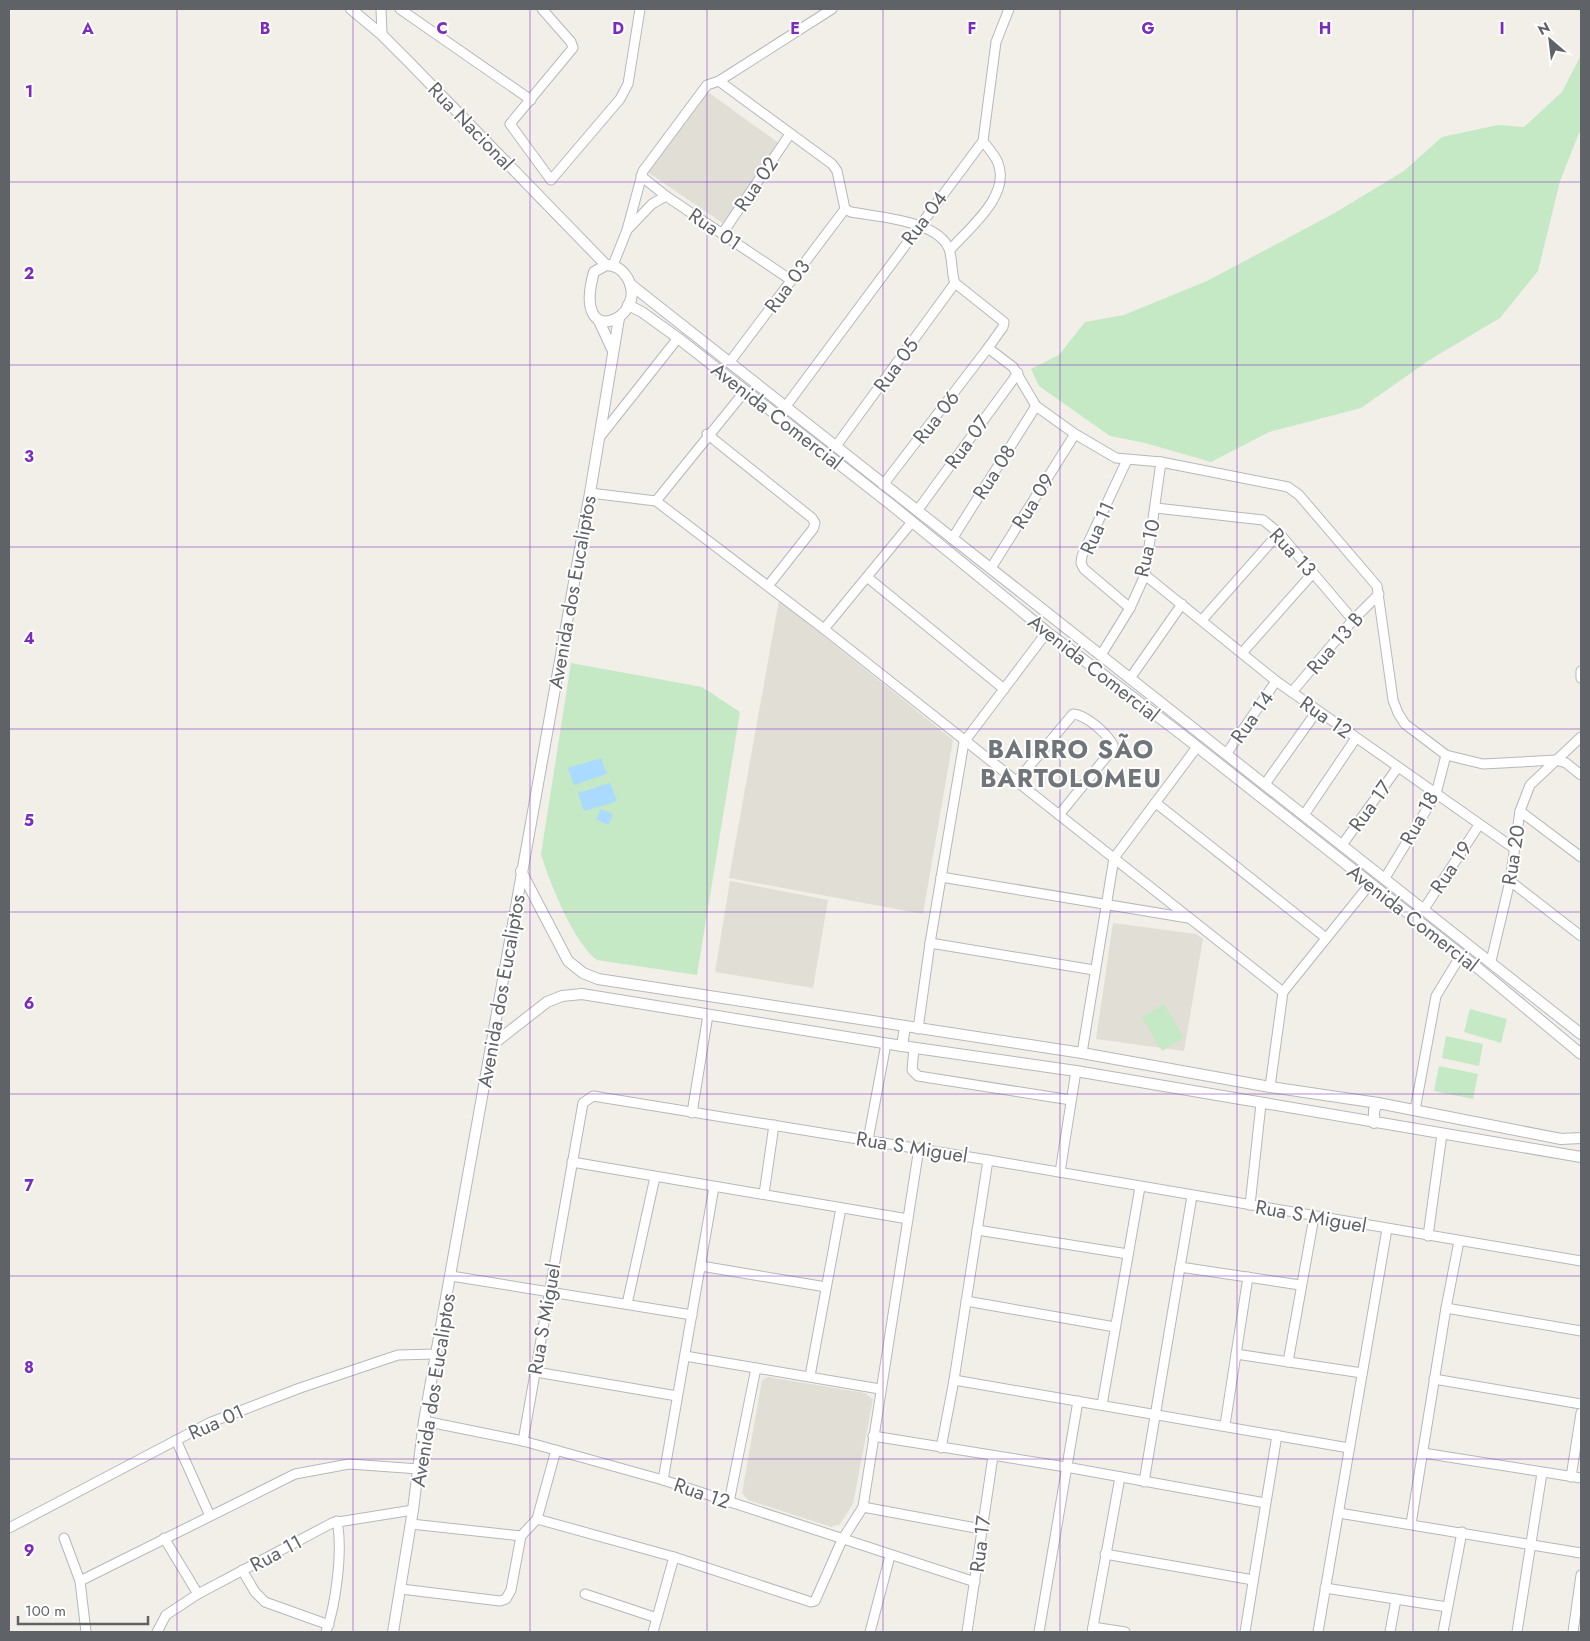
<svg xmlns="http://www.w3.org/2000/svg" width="1590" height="1641" viewBox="0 0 1590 1641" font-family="Jost,sans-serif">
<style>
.education{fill:#e1ded6}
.green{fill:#c5e8c5}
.water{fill:#aadaff}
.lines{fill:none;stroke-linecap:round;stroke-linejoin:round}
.minor-casing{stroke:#b5b8bc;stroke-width:11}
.tertiary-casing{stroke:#b5b8bc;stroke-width:12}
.minor{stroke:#fff;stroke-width:9}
.tertiary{stroke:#fff;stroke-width:10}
.grid{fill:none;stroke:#7b2cbf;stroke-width:1;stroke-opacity:0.55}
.labels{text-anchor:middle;stroke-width:4;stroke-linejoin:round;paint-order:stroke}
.street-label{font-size:20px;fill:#5f6368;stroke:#fff}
.district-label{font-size:25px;font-weight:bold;letter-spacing:1px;fill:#70757a;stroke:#fff}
.grid-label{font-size:16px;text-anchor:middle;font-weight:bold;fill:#7b2cbf;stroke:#fff;stroke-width:4;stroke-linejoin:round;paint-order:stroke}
</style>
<rect width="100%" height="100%" fill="#f1efe8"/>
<!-- education -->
<g class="education">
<polygon points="708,92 780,144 724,224 646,171"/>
<polygon points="779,600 953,740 923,914 729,878"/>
<polygon points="730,881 828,900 813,988 715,972"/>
<polygon points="1113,923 1196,934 1203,939 1184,1051 1096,1039"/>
<polygon points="768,1377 865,1393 873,1399 853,1504 840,1524 831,1527 748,1500 742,1493 762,1380"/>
</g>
<!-- green -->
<g class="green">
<polygon points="1581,55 1581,132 1579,133 1560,181 1538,271 1500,318 1431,359 1361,408 1269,432 1211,462 1145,443 1110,436 1039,386 1031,369 1059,355 1085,322 1124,315 1207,281 1333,214 1404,171 1442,137 1498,125 1524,127 1562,92"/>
<path d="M571 663 702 687 740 712 697 975 597 960C574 944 549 881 541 854Z"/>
<polygon points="1164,1004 1184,1038 1162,1051 1142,1017"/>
<polygon points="1470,1009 1507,1019 1501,1043 1464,1032"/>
<polygon points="1446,1036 1483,1044 1479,1066 1442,1058"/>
<polygon points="1439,1066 1478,1074 1473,1099 1434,1091"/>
</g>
<!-- water -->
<g class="water">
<polygon points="601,758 607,774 574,785 568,768"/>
<polygon points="610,783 617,801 584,811 578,793"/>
<polygon points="601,809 613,814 608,825 596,819"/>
</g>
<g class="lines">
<defs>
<g id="minor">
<polyline points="381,9 382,35"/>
<polyline points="400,9 531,100"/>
<polyline points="542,9 571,42 573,48 510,124 551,180 620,99 628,84 640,9"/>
<path d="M719 81 832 164 837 171 845 209 851 212C877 217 938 220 949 249 953 260 951 273 955 283L1004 322 1003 327 988 348 1013 367 1036 406 1075 434 1116 458 1161 462 1288 487 1299 495 1377 586 1393 700 1398 713 1405 724 1446 755 1483 764 1556 760 1566 763 1581 775"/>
<polyline points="641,176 666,196 791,280"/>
<polyline points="629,228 652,204 666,196"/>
<polyline points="722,234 790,134"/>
<path d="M950 250C968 229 1011 196 998 163 995 155 987 147 983 141"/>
<polyline points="613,265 627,230 643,171 707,85 719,81 832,9"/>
<polyline points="729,363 845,209"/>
<polyline points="786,406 983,141 996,42 1009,9"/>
<polyline points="707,434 812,518 815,523 813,529 768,586"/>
<polyline points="599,438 678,338"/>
<polyline points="836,446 955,283"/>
<polyline points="1127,460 1082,556 1081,563 1084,569 1130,608"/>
<polyline points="883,485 988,348"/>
<polyline points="590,493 656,501 824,629 1283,992"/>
<polyline points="656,501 745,391"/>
<polyline points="1156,508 1263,520 1279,533 1353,620"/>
<polyline points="917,511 1018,373"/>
<polyline points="952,539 1036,406"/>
<polyline points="991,568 1075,434"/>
<polyline points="1145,575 1276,681 1515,849"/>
<polyline points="867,577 1004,689"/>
<polyline points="1202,620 1279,533"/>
<polyline points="824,629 912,522"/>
<polyline points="1242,653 1313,573"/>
<polyline points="1101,655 1130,608 1145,575 1161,462"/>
<polyline points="1581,671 1581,678"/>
<polyline points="1131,677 1182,604"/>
<polyline points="1292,692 1353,620 1379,594"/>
<polyline points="1227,753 1276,681"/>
<path d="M1016 782 1073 714C1087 715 1107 734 1113 745L1111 751 1059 815"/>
<polyline points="1265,784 1317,711"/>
<polyline points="1156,803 1326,938"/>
<polyline points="1520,811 1581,857"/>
<polyline points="1304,815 1356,738"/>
<polyline points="1342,845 1398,767"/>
<polyline points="941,877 1188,918"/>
<polyline points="1385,878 1436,794 1446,755"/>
<polyline points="1510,881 1581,936"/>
<polyline points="1424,909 1479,825"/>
<polyline points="930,943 1094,970"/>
<polyline points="1491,961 1510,881 1520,811 1530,785 1581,737"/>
<polyline points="918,1029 930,943 964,742 1047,632"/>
<polyline points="914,1048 912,1070 918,1076 1071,1100"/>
<polyline points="1082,1053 1114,858 1197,747"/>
<polyline points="1270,1087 1283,992 1370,884"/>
<polyline points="1415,1110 1436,996 1461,955"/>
<polyline points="692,1113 708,1015"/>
<polyline points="868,1140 886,1044"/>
<polyline points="572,1162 908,1219"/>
<polyline points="1060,1172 1076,1071"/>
<polyline points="764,1194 774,1125"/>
<polyline points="1250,1205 1261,1104"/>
<polyline points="977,1230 1128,1254"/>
<polyline points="1428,1236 1442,1134"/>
<polyline points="701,1266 826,1287"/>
<polyline points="1180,1267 1300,1285"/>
<polyline points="451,1276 692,1315"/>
<polyline points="966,1301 1115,1327"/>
<polyline points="627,1304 655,1177"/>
<polyline points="1446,1308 1581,1331"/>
<polyline points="1236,1354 1362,1373"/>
<polyline points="685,1356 880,1389"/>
<polyline points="1288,1362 1314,1217"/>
<polyline points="536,1372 677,1396"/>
<polyline points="810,1376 841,1208"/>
<polyline points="1434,1379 1581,1404"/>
<polyline points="954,1380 1349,1448"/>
<polyline points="1102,1405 1140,1187"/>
<polyline points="424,1421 523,1441 663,1480 975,1582"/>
<polyline points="1225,1425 1248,1277"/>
<polyline points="873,1436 1066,1467 1265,1503"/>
<polyline points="176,1440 210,1516"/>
<polyline points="523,1441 583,1103 593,1096 988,1160 1581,1261"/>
<polyline points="941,1448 954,1380 988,1160"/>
<polyline points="1423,1453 1581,1478"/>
<polyline points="1571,1477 1581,1413"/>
<polyline points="663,1480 714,1187"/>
<polyline points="1144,1482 1192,1196"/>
<polyline points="729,1502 756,1368"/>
<polyline points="863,1507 981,1529"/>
<polyline points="1339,1513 1581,1553"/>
<polyline points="537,1519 674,1557 811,1602 815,1601 842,1540 863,1507 919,1148"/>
<polyline points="411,1524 521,1536"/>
<polyline points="1411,1524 1446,1308 1459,1241"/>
<polyline points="9,1528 209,1423 300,1388 398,1355 436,1354"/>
<polyline points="64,1538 80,1581 86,1632"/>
<polyline points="164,1538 198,1594"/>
<polyline points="1105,1554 1253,1580"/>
<polyline points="242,1570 255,1592 265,1602 329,1625"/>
<polyline points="80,1581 295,1474 349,1464 419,1469"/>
<polyline points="1325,1588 1447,1607"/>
<polyline points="401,1589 500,1601 506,1599 511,1590 521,1536 537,1519 556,1450"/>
<polyline points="585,1594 657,1618"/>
<polyline points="1093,1627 1125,1632"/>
<polyline points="157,1632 166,1615 198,1594 332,1523 413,1510"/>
<path d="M326 1632C336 1604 343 1550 337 1521"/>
<polyline points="653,1632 674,1557"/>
<polyline points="870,1632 890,1556"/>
<polyline points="967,1632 993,1456"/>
<polyline points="1039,1632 1078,1401"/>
<polyline points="1092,1632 1120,1477"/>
<polyline points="1245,1632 1277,1435"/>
<polyline points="1318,1632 1387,1229"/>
<polyline points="1390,1632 1396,1599"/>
<polyline points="1443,1632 1462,1532"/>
<polyline points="1517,1632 1542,1473"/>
<polyline points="1573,1632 1581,1575"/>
</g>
<g id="tertiary">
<polyline points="351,9 382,35 409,62 606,265"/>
<path d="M606 265C616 265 623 270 628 279 649 319 571 353 594 272Z"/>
<polyline points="630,284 1581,1034"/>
<polyline points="628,305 642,312 678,338 894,507 1047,632 1181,734 1479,969 1581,1054"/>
<polyline points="599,321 612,349"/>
<polyline points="521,871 568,961 583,973 598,979 1082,1053 1270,1087 1378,1103 1561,1139 1581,1138"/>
<polyline points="492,1045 547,1002 562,996 582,994 902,1046 1076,1071 1581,1157"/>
<polyline points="902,1046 905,1027"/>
<polyline points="1374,1123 1374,1110 1378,1103"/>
<polyline points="393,1632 413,1510 424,1421 590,493 619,318"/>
</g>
</defs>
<!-- minor casing -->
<use href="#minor" class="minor-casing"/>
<!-- tertiary casing -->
<use href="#tertiary" class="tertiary-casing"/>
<!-- minor -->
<use href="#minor" class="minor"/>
<!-- tertiary -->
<use href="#tertiary" class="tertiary"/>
</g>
<!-- grid -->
<path class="grid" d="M177 9V1632M353 9V1632M530 9V1632M707 9V1632M883 9V1632M1060 9V1632M1237 9V1632M1413 9V1632M9 182H1581M9 365H1581M9 547H1581M9 729H1581M9 912H1581M9 1094H1581M9 1276H1581M9 1459H1581"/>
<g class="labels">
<!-- street labels -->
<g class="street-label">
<text transform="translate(471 126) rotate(46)" y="7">Rua Nacional</text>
<text transform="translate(756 184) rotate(-56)" y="7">Rua 02</text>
<text transform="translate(924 218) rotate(-53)" y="7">Rua 04</text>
<text transform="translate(715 229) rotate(34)" y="7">Rua 01</text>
<text transform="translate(787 286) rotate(-53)" y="7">Rua 03</text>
<text transform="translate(896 365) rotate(-54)" y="7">Rua 05</text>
<text transform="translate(777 416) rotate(38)" y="7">Avenida Comercial</text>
<text transform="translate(936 417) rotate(-52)" y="7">Rua 06</text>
<text transform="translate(967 442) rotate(-54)" y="7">Rua 07</text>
<text transform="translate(994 472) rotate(-57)" y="7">Rua 08</text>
<text transform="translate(1033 501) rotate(-58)" y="7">Rua 09</text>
<text transform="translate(1097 528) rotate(-66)" y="7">Rua 11</text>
<text transform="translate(1147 548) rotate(-78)" y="7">Rua 10</text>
<text transform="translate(1293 552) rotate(47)" y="7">Rua 13</text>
<text transform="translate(572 592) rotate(-80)" y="7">Avenida dos Eucaliptos</text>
<text transform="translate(1335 643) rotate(-49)" y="7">Rua 13 B</text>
<text transform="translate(1094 668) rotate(38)" y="7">Avenida Comercial</text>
<text transform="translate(1252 717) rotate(-55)" y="7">Rua 14</text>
<text transform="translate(1326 717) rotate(35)" y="7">Rua 12</text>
<text transform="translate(1370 806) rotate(-54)" y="7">Rua 17</text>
<text transform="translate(1419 818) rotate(-61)" y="7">Rua 18</text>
<text transform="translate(1513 855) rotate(-81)" y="7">Rua 20</text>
<text transform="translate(1451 867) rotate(-56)" y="7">Rua 19</text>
<text transform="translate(1413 918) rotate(38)" y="7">Avenida Comercial</text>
<text transform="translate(501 991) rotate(-80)" y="7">Avenida dos Eucaliptos</text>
<text transform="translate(912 1147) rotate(9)" y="7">Rua S Miguel</text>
<text transform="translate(1311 1216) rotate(10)" y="7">Rua S Miguel</text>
<text transform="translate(544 1319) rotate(-80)" y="7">Rua S Miguel</text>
<text transform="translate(433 1390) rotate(-81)" y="7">Avenida dos Eucaliptos</text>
<text transform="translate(216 1422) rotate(-24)" y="7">Rua 01</text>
<text transform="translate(702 1493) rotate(19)" y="7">Rua 12</text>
<text transform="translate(980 1544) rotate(-83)" y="7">Rua 17</text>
<text transform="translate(276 1553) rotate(-28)" y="7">Rua 11</text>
</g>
<!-- district labels -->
<g class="district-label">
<text x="1071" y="758">BAIRRO SÃO<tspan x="1071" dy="29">BARTOLOMEU</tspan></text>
</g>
</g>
<g class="grid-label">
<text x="88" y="34">A</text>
<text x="265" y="34">B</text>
<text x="442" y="34">C</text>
<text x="618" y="34">D</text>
<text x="795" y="34">E</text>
<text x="972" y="34">F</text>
<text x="1148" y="34">G</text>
<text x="1325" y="34">H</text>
<text x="1502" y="34">I</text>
<text x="29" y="97">1</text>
<text x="29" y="279">2</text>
<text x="29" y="462">3</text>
<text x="29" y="644">4</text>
<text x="29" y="826">5</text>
<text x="29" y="1009">6</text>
<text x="29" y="1191">7</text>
<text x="29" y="1373">8</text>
<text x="29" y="1556">9</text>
</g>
<!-- border -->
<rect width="1590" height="1641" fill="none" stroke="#5f6368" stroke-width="20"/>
<!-- north arrow -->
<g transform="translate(1550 40) rotate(332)" stroke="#ffffff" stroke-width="4" paint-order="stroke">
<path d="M0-4L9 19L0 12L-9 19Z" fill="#5f6368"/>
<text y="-8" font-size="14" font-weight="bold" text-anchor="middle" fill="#5f6368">N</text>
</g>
<!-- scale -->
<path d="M18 1616v8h130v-8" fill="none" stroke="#5f6368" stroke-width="2.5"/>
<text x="25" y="1616" font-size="15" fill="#5f6368" stroke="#ffffff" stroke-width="4" paint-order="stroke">100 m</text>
</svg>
